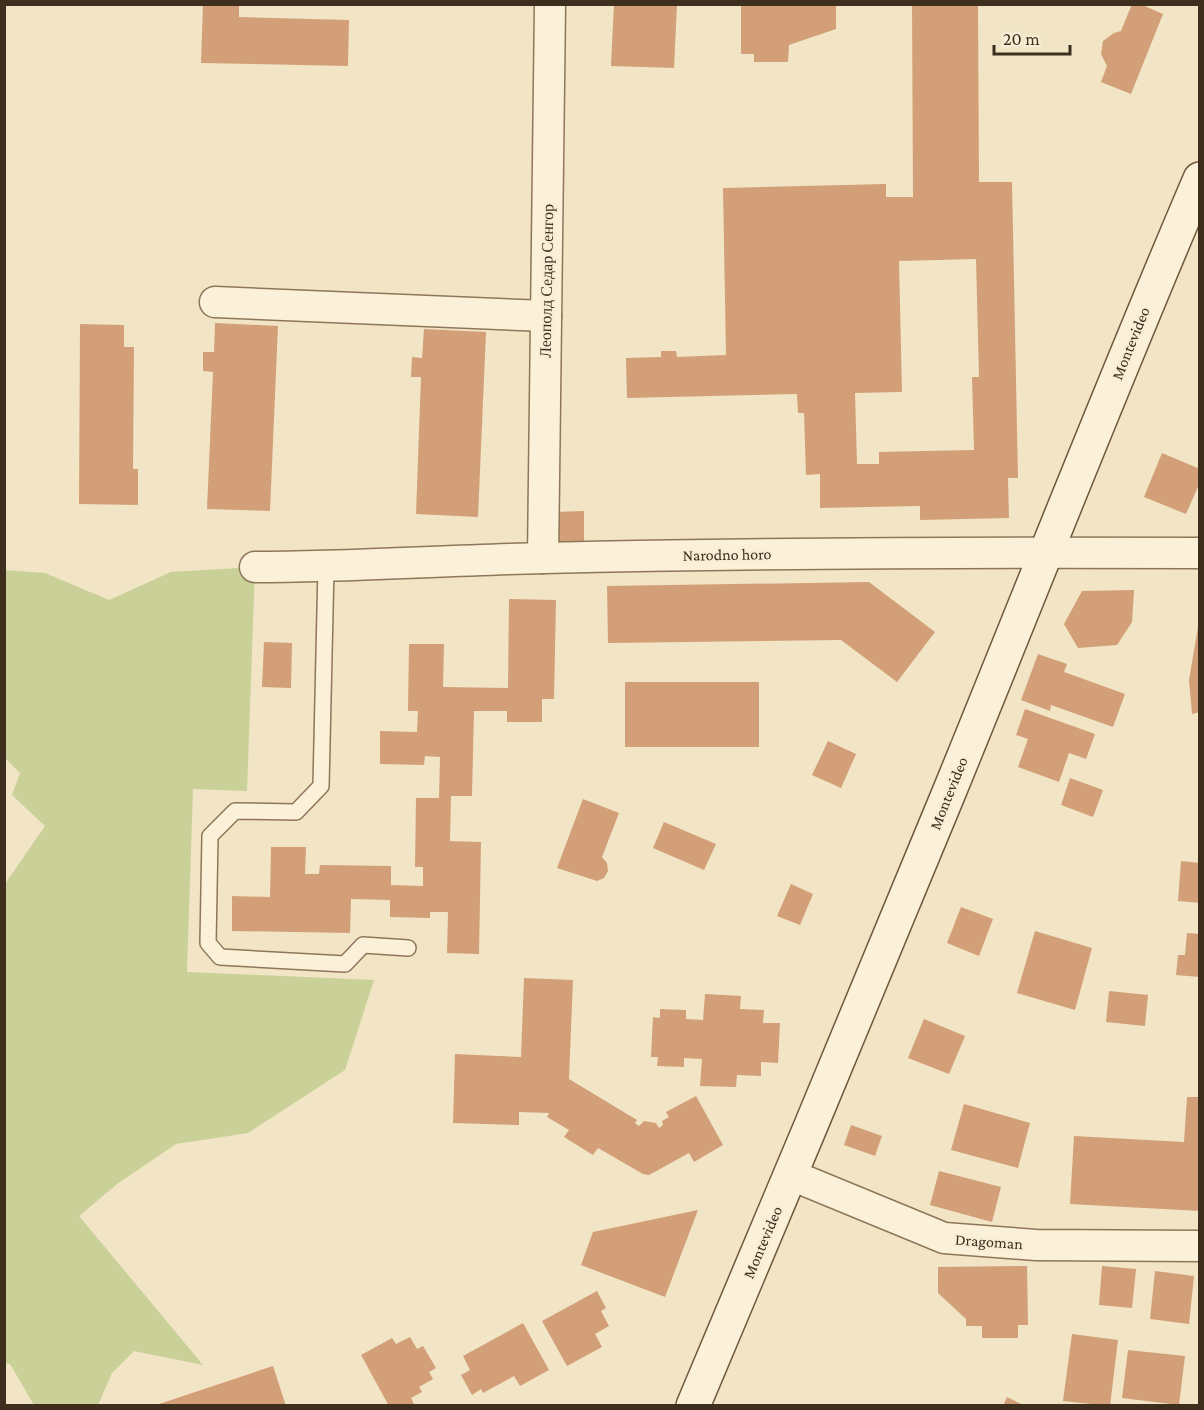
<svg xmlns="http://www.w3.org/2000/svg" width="1204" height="1410" viewBox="0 0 1204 1410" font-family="'Crimson Pro',serif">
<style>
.green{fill:#c9d098}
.building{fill:#d29f78;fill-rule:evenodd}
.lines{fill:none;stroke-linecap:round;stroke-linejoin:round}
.lane-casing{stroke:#8e7659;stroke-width:18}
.street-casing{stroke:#8e7659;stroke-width:33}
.secondary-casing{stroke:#70573c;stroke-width:36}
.lane{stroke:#fbf1d9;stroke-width:15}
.street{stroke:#fbf1d9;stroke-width:30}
.secondary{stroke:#fbf1d9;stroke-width:33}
.labels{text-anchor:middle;stroke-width:5;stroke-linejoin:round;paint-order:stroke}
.street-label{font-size:16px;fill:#3d2e1e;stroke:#f8eed5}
</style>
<rect width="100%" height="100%" fill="#f1e5c5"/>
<!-- green -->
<polygon class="green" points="255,567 247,791 193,789 187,972 374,980 345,1070 248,1133 176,1144 117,1184 79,1216 203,1365 134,1351 112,1373 98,1405 34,1405 10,1364 5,1363 5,884 45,826 12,795 20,773 5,758 4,570 45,573 109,600 171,572"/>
<!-- building -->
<g class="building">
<polygon points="203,4 239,4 239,17 349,20 348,66 201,63"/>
<polygon points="614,4 677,4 674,68 611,66"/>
<polygon points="741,4 836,4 836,29 789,45 788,62 754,62 754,54 741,54"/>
<path d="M912 4H978L979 182H1012L1018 478H1008L1009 518 920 520V506L820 508V474L806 475 804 413H798L797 394 627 398 626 358 661 357V351H676L677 357 726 355 723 188 886 184V197H913ZM976 259 979 377H972L974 450 879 452V464H857L855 393 902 392 899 261Z"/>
<polygon points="1132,4 1140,4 1163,14 1131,94 1101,82 1107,66 1101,54 1103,41 1114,33 1121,31"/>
<polygon points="215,323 278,326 270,511 207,509 213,372 203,371 203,352 214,352"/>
<polygon points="80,324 124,325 124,347 134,347 133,469 138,469 138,505 79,504"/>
<polygon points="424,329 486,332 478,517 416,514 421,377 411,377 412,357 422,358"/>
<polygon points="1162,453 1200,469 1200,482 1186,514 1144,497"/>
<polygon points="584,511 584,542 554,542 553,512"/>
<polygon points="869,582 935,632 897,682 841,640 608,643 607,586"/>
<polygon points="1134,590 1132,622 1117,645 1078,648 1064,624 1082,591"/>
<polygon points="509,599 556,600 554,699 542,699 542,722 507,722 507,711 474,711 472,796 451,796 450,841 481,842 479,954 447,953 448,912 430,912 430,918 390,917 390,900 351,899 350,933 232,931 232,896 270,897 271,847 306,847 305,874 319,874 320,865 391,866 391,885 423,886 423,867 415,867 416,798 439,798 440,757 425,756 424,765 380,764 380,731 417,732 418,711 408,711 409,644 444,644 443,687 508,688"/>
<polygon points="1198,627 1200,712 1192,714 1189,680"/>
<polygon points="264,642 292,643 291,688 262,687"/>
<polygon points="1038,654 1067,664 1064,672 1125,694 1113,727 1051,705 1050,711 1021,700"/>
<rect x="625" y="682" width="134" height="65"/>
<polygon points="1025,709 1095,734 1086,759 1069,753 1059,782 1018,767 1028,739 1016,735"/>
<polygon points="828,741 856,754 841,788 812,775"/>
<polygon points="1070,778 1103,790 1093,817 1061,805"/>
<polygon points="583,799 619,813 602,857 607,863 608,871 604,878 597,881 557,868"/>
<polygon points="664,822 716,844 704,870 653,848"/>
<polygon points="1181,861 1200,863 1200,903 1178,901"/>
<polygon points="791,884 813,894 800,925 777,916"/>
<polygon points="961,907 993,919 979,956 947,943"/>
<polygon points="1035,931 1092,948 1075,1010 1017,993"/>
<polygon points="1187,933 1200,934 1200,977 1176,975 1178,955 1185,955"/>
<polygon points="524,978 573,980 569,1079 637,1120 635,1123 639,1126 644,1121 656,1123 659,1128 663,1125 662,1121 669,1117 666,1112 696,1096 723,1145 694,1162 689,1153 649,1175 643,1174 598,1148 593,1155 564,1137 569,1130 547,1117 549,1113 519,1112 519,1125 453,1123 455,1054 521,1057"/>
<polygon points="1109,991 1148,995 1145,1026 1106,1022"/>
<polygon points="705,994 741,996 740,1009 764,1010 763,1023 780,1023 778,1063 761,1062 761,1076 737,1075 736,1087 700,1086 702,1059 684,1058 684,1067 657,1066 658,1057 651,1057 653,1017 660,1018 660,1009 686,1010 686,1019 703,1020"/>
<polygon points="924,1019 965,1036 949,1074 908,1058"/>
<polygon points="1187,1097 1200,1097 1200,1211 1070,1204 1074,1136 1184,1142"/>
<polygon points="964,1104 1030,1123 1018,1168 951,1150"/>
<polygon points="851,1125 882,1136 875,1156 844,1145"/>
<polygon points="939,1171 1001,1187 992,1222 930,1205"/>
<polygon points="698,1210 665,1297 581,1265 593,1232"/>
<polygon points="1027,1266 1028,1325 1018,1325 1018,1338 982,1338 982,1326 966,1326 966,1319 938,1293 938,1267"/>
<polygon points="1102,1266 1136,1269 1132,1308 1099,1305"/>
<polygon points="1155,1271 1194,1276 1189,1324 1150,1319"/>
<polygon points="597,1291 606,1308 601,1311 609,1326 595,1334 602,1347 567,1366 542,1321"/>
<polygon points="523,1323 549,1370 520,1386 514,1376 483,1393 481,1389 472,1395 461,1375 470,1370 463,1356"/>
<polygon points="1072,1334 1118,1340 1110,1406 1063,1401"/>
<polygon points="410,1337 417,1349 423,1346 436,1368 429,1372 433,1379 419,1387 422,1392 411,1398 415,1406 389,1406 361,1355 392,1338 396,1344"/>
<polygon points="1128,1350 1185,1356 1179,1405 1122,1398"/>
<polygon points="273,1366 286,1406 159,1406 159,1404"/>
<polygon points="1007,1397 1025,1406 1003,1406"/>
</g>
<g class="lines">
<defs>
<polyline id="lane" points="326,567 321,786 296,812 235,811 210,836 208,943 220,957 345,964 363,945 408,948"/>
<g id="street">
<polyline points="215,302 546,316"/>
<polyline points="543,558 550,4"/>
<path d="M255 567C351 567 448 560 544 558 763 553 981 552 1200 553"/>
<polyline points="791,1175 944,1238 1036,1245 1200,1246"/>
</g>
<path id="secondary" d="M693 1406C780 1201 865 996 950 790 1033 587 1113 382 1200 179"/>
</defs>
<!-- lane casing -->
<use href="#lane" class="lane-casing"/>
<!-- street casing -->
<use href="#street" class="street-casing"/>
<!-- secondary casing -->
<use href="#secondary" class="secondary-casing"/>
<!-- lane -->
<use href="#lane" class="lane"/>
<!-- street -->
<use href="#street" class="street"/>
<!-- secondary -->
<use href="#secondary" class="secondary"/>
</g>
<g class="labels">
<!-- street labels -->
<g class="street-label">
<text transform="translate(546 281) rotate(-89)" y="6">Леополд Седар Сенгор</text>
<text transform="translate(1130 343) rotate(-68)" y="6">Montevideo</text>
<text transform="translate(727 554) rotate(-1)" y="6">Narodno horo</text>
<text transform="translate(948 793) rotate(-68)" y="6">Montevideo</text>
<text transform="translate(989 1241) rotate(4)" y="6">Dragoman</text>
<text transform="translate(762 1242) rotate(-67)" y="6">Montevideo</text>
</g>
</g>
<!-- border -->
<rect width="1204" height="1410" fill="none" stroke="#3d2e1e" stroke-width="12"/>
<!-- scale -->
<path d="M994 45v9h76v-9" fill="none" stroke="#3d2e1e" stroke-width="3"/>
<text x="1003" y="45" font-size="18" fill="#3d2e1e" stroke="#f8eed5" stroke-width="4.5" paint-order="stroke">20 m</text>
</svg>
